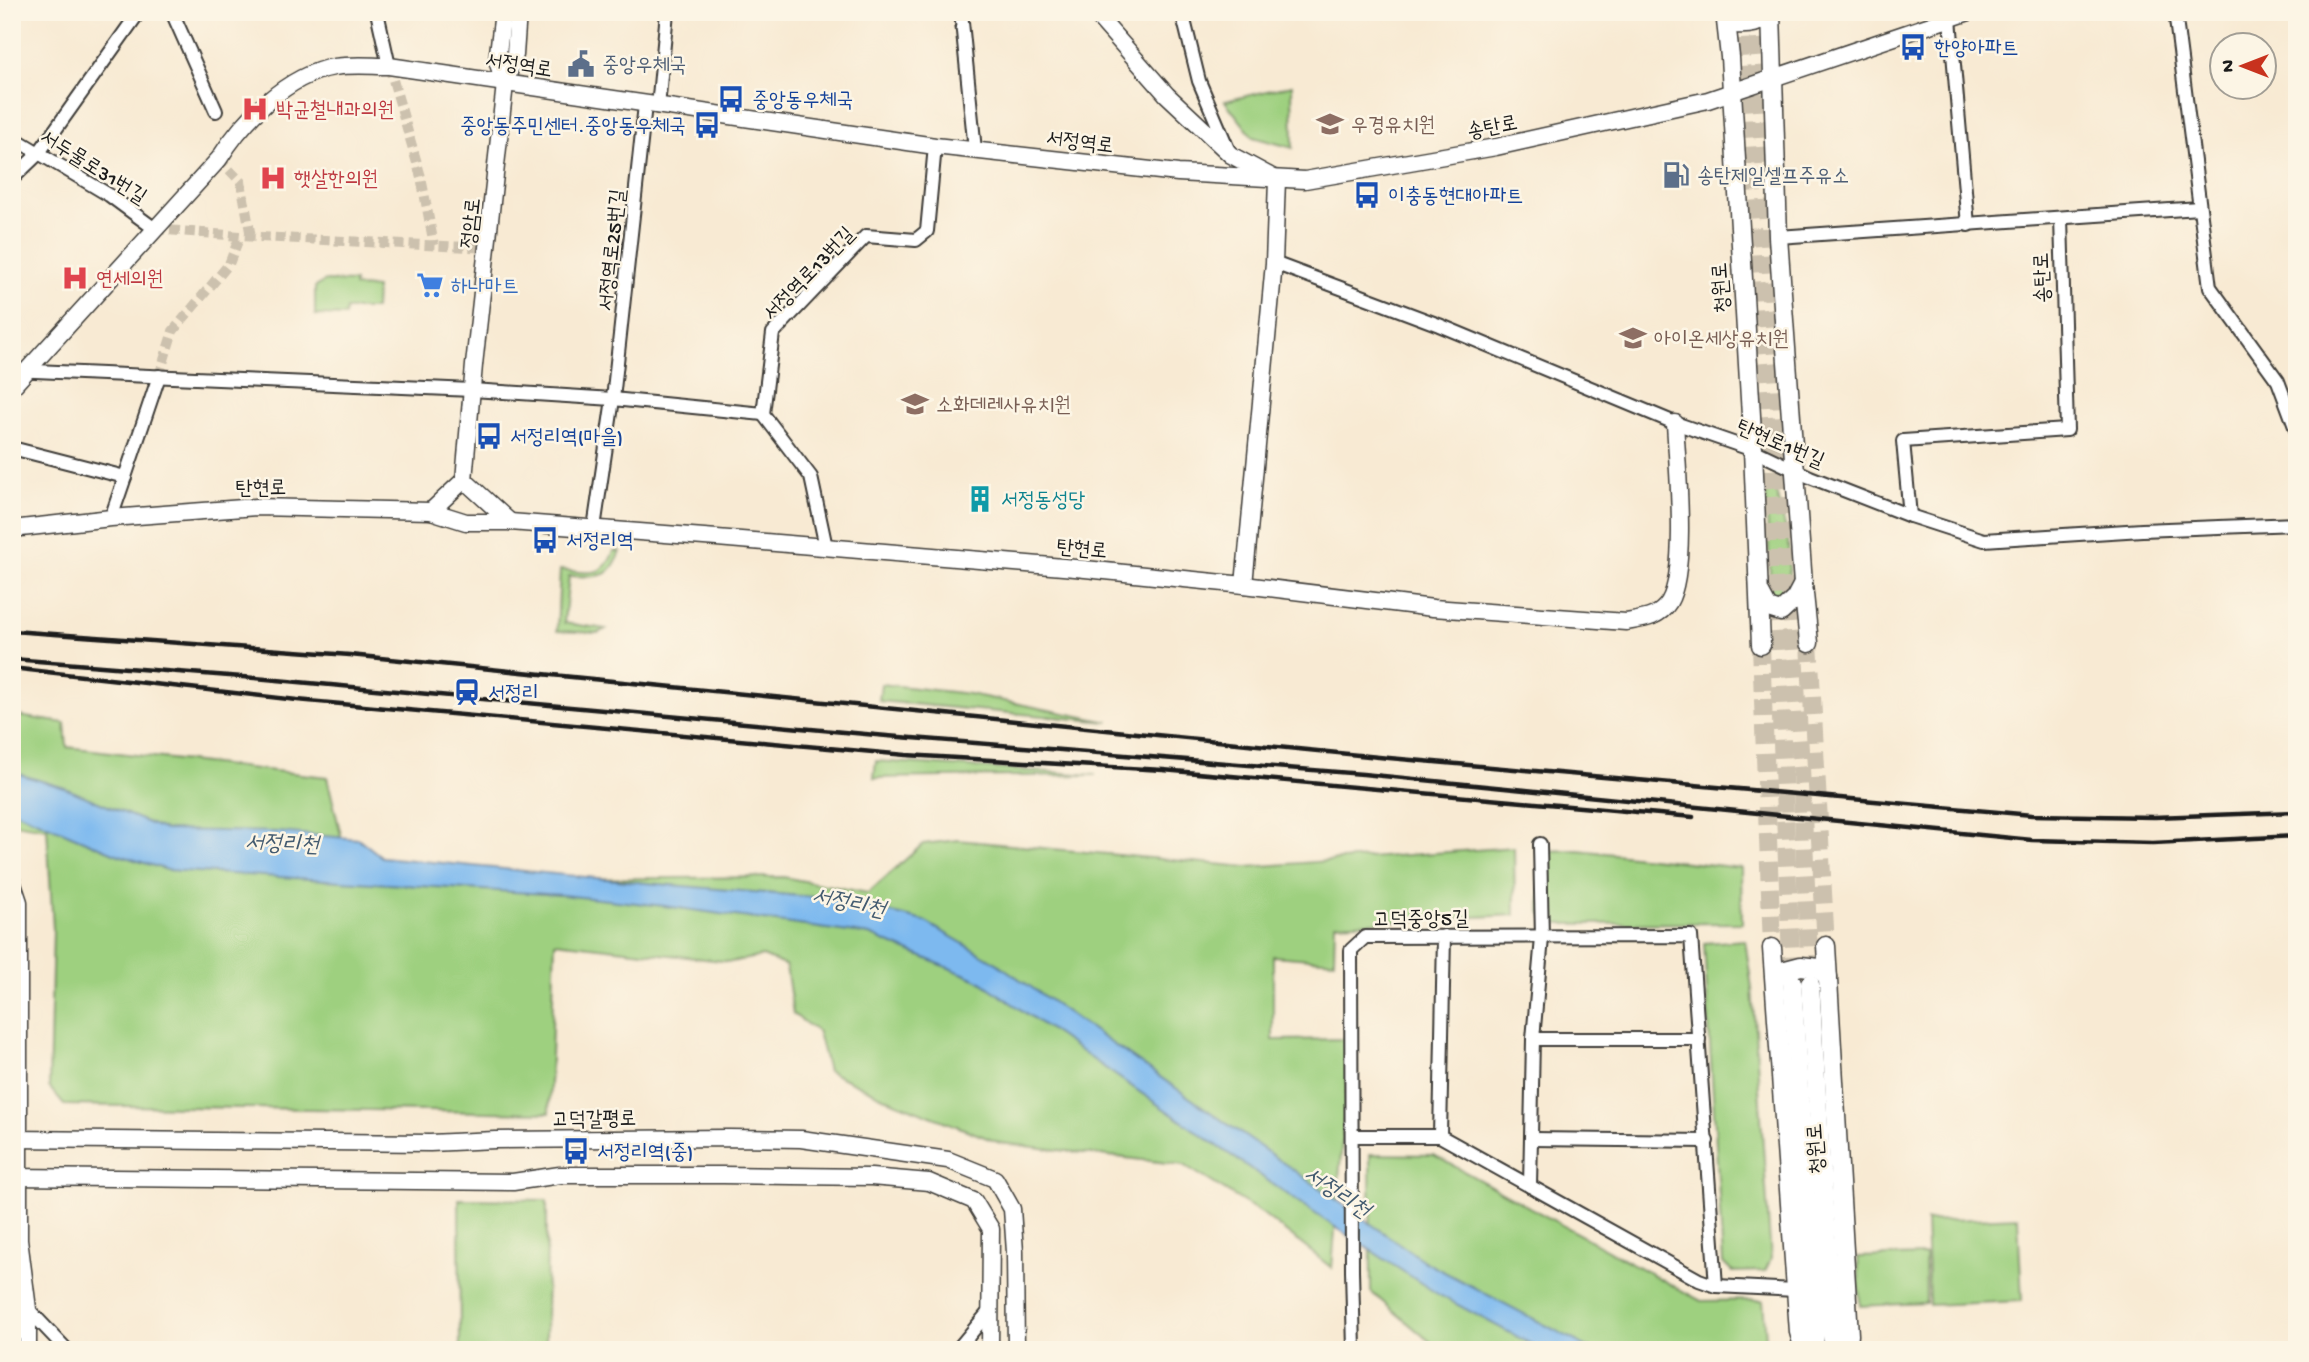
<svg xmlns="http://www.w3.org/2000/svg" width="2309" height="1362" viewBox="0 0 2309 1362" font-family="'Gochi Hand','Poor Story',sans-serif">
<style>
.green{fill:#9ed07f;stroke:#5d764e;stroke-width:2}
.water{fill:#7db9ef;stroke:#4c6a86;stroke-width:2}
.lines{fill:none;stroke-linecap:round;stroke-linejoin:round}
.pedestrian-tunnel{stroke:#ccc1ae;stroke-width:10;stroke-dasharray:10 5;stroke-linecap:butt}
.secondary-tunnel{stroke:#ccc1ae;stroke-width:18;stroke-dasharray:18 9;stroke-linecap:butt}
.minor-casing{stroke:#3d3b37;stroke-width:16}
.tertiary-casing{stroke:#3d3b37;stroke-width:19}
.secondary-casing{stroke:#3d3b37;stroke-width:21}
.minor{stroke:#fff;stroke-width:12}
.tertiary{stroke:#fff;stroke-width:16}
.secondary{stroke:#fff;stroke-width:18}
.rail{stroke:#1c1c1c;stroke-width:4.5}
.labels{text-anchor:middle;stroke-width:5;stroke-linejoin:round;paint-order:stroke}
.transit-label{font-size:21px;fill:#164399;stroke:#fcf5e5;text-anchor:start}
.street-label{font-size:21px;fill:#1c1c1c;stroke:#fcf5e5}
.service-label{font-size:21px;fill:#4e5e75;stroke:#fcf5e5;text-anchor:start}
.health-label{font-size:21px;fill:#be3a42;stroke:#fcf5e5;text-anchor:start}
.education-label{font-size:21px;fill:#785e54;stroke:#fcf5e5;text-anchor:start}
.shop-label{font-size:21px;fill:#366cbe;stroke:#fcf5e5;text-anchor:start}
.culture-label{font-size:21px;fill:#0d838f;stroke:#fcf5e5;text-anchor:start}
.water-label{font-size:23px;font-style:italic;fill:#435b70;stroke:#fcf5e5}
</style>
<rect width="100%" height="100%" fill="#fcf5e5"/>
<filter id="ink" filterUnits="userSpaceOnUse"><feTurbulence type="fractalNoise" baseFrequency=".0143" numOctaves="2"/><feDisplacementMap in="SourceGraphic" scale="14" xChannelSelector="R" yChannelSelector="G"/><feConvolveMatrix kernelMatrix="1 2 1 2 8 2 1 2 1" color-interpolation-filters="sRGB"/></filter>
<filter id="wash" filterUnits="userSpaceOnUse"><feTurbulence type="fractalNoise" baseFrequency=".00686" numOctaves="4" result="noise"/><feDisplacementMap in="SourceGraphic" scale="28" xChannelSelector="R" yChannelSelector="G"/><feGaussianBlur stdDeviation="1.57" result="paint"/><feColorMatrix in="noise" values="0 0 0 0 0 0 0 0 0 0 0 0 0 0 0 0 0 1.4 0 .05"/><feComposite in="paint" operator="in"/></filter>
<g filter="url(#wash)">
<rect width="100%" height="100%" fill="#f8ead3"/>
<!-- green -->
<g class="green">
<polygon points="1292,85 1293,148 1253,137 1225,101"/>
<polygon points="325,281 354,282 354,287 376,288 375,309 346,309 345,316 315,315 315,287"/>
<polygon points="1765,480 1775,488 1788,538 1790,590 1781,598 1771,592"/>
<path d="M614 551H620C611 582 595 576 569 576L564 623 606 629 598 633 557 631 560 570C586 572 603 580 614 551Z"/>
<polygon points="881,684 969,694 1109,722 879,701"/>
<polygon points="12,715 65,723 67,747 327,777 349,868 556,879 783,877 868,893 923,844 958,840 1247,867 1514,847 1515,915 1335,924 1334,961 1273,956 1273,1040 1350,1039 1332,1268 1263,1214 1184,1165 1000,1143 892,1101 828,1071 818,1032 793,1014 786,966 763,956 731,962 555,942 549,1113 64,1105 49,1087 53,929 47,828 12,823"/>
<polygon points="876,761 1096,775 874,778"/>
<polygon points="1578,850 1741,868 1742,923 1552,924 1540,912 1542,851"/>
<polygon points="1745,940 1752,988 1771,1259 1765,1271 1732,1272 1723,1263 1704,943"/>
<polygon points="1370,1154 1434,1155 1701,1301 1763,1300 1767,1350 1440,1350 1371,1292"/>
<polygon points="459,1199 547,1200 546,1350 460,1350"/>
<polygon points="2018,1217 2022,1301 1929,1305 1926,1221"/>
<polygon points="1925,1255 1926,1303 1860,1306 1858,1257"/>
</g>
<!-- water -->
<polygon class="water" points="12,772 65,788 165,830 278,832 359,839 382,857 647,883 836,899 924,921 995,962 1427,1263 1593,1350 1542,1350 1439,1295 1323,1219 978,980 869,935 664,906 561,895 167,870 116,854 12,810"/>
</g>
<g filter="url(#ink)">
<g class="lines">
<!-- pedestrian-tunnel -->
<g class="pedestrian-tunnel">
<polyline points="389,66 421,177 434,245"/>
<polyline points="219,159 241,182 251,237"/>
<polyline points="155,229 240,236 488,248"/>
<polyline points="159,376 173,331 229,264 240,236"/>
</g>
<!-- secondary-tunnel -->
<g class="secondary-tunnel">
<polyline points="1739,12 1778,647 1792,982"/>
<polyline points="1755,12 1801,767 1810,980"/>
<polyline points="1809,643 1826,946"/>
<polyline points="1761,645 1772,948"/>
</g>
<defs>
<g id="minor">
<polyline points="172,12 216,111"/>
<polyline points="377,12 389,66"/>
<polyline points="961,12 975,150"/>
<polyline points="1182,12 1199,81 1228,149"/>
<polyline points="2175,12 2210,287 2278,381 2297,432"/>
<polyline points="1950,19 1968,225"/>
<polyline points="658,107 667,12"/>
<polyline points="12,137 109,195 155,229"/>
<polyline points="12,179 38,154 139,12"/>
<polyline points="1778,237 2199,208"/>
<polyline points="1274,263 1439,325 1675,423 1753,450 1810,477 1910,516 1984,540 2142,530 2297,524"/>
<polyline points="12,370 472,390 613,399 763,414"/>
<polyline points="12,448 125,477 159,376"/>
<polyline points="1910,516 1903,441 2067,430 2061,218"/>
<polyline points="111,518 125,477"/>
<polyline points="594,528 613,399 645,105"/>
<polyline points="826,547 811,477 763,414 773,333 866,236 916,240 927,231 935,146"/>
<polyline points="1533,1039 1699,1039"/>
<polyline points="1352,1136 1440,1136 1699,1280 1716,1286 1796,1290"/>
<polyline points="1440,1136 1444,936"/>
<polyline points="1531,1139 1707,1141"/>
<polyline points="1530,1186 1533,1039 1542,938 1540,844"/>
<polyline points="28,1309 67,1350"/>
<polyline points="957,1350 991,1309"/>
<polyline points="1354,1350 1352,1270 1351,950 1365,937 1691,936 1716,1286"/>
</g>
<g id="tertiary">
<polyline points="503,12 497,61 505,84"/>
<polyline points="1094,12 1167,95 1231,155 1272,177"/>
<path d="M12 387 219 159C243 120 287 75 334 67 352 64 371 66 389 66L935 146 1178 173 1305 180 1496 147 1708 100 1969 12"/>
<polyline points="464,480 474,365 505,84 515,55 518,12"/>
<polyline points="464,480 510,522"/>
<polyline points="431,511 464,480"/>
<polyline points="12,529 111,518 256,507 431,511 466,522 510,522 717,538 1075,568 1244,585 1274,263 1277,180"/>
<path d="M1244 585 1433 608 1626 622C1643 619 1659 618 1669 602 1688 571 1677 462 1675 423"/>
<polyline points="12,881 19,902 19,1239 28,1309 28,1350"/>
<polyline points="12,1139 430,1143 495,1140 728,1138 801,1139 948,1160 995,1179 1012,1209 1015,1252 1016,1350"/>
<polyline points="12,1177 513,1182 560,1175 723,1175 871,1177 929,1182 974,1201 991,1229 990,1350"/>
</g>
<g id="secondary">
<polyline points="1725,12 1730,57 1753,450 1761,645"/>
<polyline points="1771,12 1778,237 1803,584 1809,643"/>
<path d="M1725 13 1735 24C1749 25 1761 24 1769 12"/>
<polyline points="1760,593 1768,608 1781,612 1795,599 1803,584"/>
<polyline points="1826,946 1849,1335 1847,1350"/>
<polyline points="1772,948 1799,1332 1804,1350"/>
<polyline points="1775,980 1782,971 1801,966 1818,968 1828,977"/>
<polyline points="1792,982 1815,1332 1814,1350"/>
<polyline points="1810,984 1832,1335 1835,1350"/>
</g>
</defs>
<!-- minor casing -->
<use href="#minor" class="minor-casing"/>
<!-- tertiary casing -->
<use href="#tertiary" class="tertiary-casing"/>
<!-- secondary casing -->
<use href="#secondary" class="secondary-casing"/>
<!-- minor -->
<use href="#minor" class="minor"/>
<!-- tertiary -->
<use href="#tertiary" class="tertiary"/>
<!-- secondary -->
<use href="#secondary" class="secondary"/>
<!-- rail -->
<g class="rail">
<polyline points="12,631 350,655 1389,758 2032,815 2154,817 2297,812"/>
<polyline points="12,659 255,678 887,736 1363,774 2032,840 2153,843 2297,836"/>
<polyline points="20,669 297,700 906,755 1163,770 1693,817"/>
</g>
</g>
</g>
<!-- icons -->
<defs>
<symbol id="bus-bare" viewBox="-9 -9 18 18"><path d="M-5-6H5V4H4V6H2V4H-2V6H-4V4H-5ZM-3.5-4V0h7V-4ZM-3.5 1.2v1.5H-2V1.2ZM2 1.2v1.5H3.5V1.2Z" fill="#1a4fb4" stroke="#fcf5e5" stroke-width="2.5" paint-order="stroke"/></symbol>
<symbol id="civic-bare" viewBox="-9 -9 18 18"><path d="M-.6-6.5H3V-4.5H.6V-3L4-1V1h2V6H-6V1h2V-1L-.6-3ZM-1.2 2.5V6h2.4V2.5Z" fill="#5c6f8a" stroke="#fcf5e5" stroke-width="2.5" paint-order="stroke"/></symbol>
<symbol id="hospital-bare" viewBox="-9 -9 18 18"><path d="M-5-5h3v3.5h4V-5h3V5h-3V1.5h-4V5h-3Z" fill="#e0444e" stroke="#fcf5e5" stroke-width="2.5" paint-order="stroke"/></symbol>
<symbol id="school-bare" viewBox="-9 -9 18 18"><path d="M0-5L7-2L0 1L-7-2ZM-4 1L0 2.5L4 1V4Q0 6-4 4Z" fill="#8d6e63" stroke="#fcf5e5" stroke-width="2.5" paint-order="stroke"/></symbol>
<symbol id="fuel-bare" viewBox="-9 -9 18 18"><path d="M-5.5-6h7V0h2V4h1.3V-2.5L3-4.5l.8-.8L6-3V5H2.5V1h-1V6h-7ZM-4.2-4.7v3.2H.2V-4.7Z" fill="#5c6f8a" stroke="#fcf5e5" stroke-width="2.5" paint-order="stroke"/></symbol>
<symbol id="supermarket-bare" viewBox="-9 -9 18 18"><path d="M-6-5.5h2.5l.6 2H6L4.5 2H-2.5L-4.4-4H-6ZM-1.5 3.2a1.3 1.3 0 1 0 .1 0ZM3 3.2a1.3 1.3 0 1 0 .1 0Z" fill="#3f7fe0" stroke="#fcf5e5" stroke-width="2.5" paint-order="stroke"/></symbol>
<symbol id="building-bare" viewBox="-9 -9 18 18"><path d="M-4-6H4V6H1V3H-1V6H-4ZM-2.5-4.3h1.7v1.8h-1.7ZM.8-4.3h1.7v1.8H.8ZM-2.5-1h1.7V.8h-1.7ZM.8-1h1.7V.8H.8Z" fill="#0f9aa8" stroke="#fcf5e5" stroke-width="2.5" paint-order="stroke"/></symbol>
<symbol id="station-bare" viewBox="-9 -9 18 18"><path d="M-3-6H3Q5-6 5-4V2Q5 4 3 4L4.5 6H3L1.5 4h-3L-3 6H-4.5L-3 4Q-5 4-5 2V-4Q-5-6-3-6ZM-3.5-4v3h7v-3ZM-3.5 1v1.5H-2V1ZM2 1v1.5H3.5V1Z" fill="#1a4fb4" stroke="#fcf5e5" stroke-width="2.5" paint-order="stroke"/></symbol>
</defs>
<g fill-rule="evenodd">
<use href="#bus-bare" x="1894" y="28" width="38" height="38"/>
<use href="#civic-bare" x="562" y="45" width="38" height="38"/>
<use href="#bus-bare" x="712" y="80" width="38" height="38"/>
<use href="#hospital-bare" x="236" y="90" width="38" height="38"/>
<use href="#school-bare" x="1311" y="105" width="38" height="38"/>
<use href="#bus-bare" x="688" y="106" width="38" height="38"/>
<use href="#fuel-bare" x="1657" y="156" width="38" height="38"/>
<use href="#hospital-bare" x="254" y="159" width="38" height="38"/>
<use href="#bus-bare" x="1348" y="176" width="38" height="38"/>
<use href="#hospital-bare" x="56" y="259" width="38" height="38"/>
<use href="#supermarket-bare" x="411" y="266" width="38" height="38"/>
<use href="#school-bare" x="1614" y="319" width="38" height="38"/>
<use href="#school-bare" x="896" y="385" width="38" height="38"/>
<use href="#bus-bare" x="470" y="417" width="38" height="38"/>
<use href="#building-bare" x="961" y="480" width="38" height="38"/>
<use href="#bus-bare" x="526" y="521" width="38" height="38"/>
<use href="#station-bare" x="448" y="673" width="38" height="38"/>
<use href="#bus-bare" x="557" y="1132" width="38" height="38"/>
</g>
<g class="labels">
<!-- transit labels -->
<g class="transit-label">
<text x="1934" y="54">한양아파트</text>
<text x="752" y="106">중앙동우체국</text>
<text x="686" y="132" text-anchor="end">중앙동주민센터.중앙동우체국</text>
<text x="1388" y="202">이충동현대아파트</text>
<text x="510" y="443">서정리역(마을)</text>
<text x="566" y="547">서정리역</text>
<text x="488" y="699">서정리</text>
<text x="597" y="1158">서정리역(중)</text>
</g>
<!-- street labels -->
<g class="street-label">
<text transform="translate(519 64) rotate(9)" y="7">서정역로</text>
<text transform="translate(1492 126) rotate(-11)" y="7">송탄로</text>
<text transform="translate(1080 141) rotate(7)" y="7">서정역로</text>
<text transform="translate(94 166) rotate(32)" y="7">서두물로31번길</text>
<text transform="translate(470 223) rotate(-84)" y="7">정암로</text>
<text transform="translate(611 250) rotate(-84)" y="7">서정역로25번길</text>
<text transform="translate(808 273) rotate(-46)" y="7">서정역로13번길</text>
<text transform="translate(2041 278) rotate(-92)" y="7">송탄로</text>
<text transform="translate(1720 288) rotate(-94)" y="7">청원로</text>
<text transform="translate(1781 443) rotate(23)" y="7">탄현로1번길</text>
<text transform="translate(261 487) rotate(-1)" y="7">탄현로</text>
<text transform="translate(1082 548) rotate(5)" y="7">탄현로</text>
<text transform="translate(1421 918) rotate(-1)" y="7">고덕중앙5길</text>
<text transform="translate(594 1118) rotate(-1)" y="7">고덕갈평로</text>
<text transform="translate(1815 1149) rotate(-94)" y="7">청원로</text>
</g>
<!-- service labels -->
<g class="service-label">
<text x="602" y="71">중앙우체국</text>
<text x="1697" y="182">송탄제일셀프주유소</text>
</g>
<!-- health labels -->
<g class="health-label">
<text x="276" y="116">박균철내과의원</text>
<text x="294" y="185">햇살한의원</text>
<text x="96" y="285">연세의원</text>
</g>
<!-- education labels -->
<g class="education-label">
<text x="1351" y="131">우경유치원</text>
<text x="1654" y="345">아이온세상유치원</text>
<text x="936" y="411">소화데레사유치원</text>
</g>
<!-- shop labels -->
<g class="shop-label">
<text x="451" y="292">하나마트</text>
</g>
<!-- culture labels -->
<g class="culture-label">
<text x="1001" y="506">서정동성당</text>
</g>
<!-- water labels -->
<g class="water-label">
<text transform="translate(282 842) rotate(2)" y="8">서정리천</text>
<text transform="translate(849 901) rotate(12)" y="8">서정리천</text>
<text transform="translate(1338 1191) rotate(34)" y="8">서정리천</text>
</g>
</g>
<!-- margin -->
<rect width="2309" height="1362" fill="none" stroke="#fcf5e5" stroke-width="42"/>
<!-- north arrow -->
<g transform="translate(2243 66) rotate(270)"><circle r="33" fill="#fcf5e5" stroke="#a29e95" stroke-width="2"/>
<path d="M0-5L12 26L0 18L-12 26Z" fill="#c8321e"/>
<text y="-10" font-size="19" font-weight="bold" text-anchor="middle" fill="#1c1c1c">N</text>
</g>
</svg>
